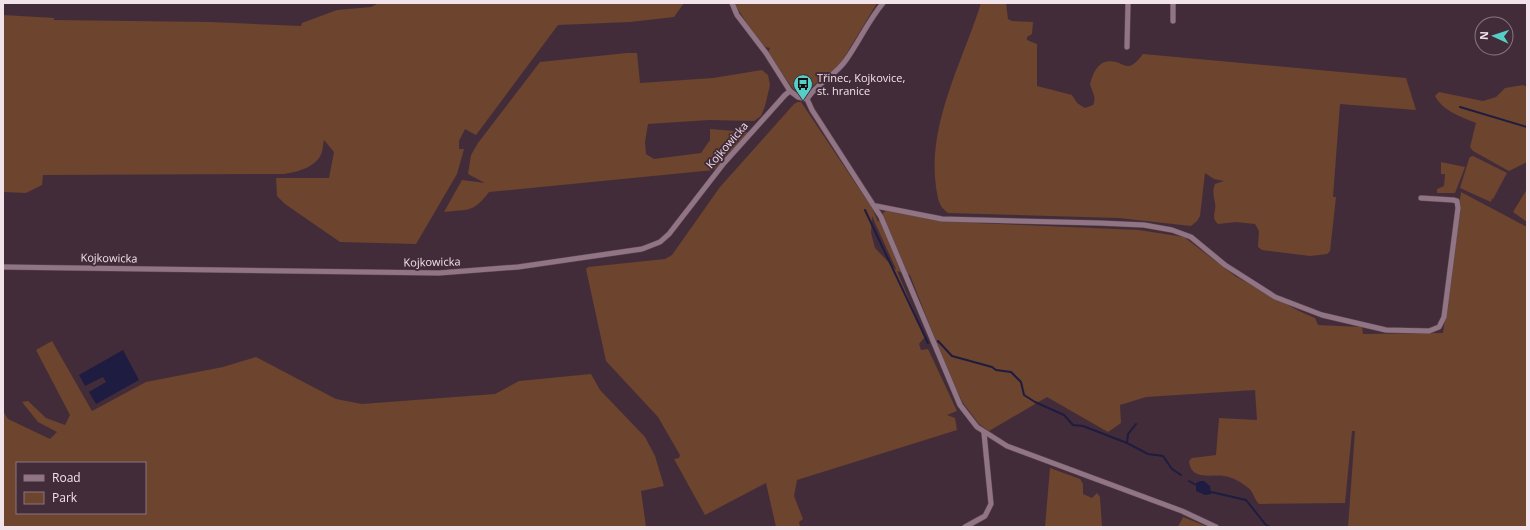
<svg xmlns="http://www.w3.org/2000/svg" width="1530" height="530" viewBox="0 0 1530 530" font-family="'Open Sans',sans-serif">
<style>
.green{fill:#6d442e;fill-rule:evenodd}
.water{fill:#1e1c40}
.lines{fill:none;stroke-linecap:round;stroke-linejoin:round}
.stream{stroke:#1e1c40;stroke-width:2}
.minor-casing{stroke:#5d4955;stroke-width:6}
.minor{stroke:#917584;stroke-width:5}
.labels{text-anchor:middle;stroke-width:4;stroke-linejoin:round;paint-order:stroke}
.poi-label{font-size:11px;fill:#f2e2ea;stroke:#432c39;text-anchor:start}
.street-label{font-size:11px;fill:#f2e2ea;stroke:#432c39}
</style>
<rect width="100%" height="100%" fill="#432c39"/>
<!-- green -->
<g class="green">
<path d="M379 3H684L674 17 630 22 558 25 476 135 465 129 459 141V149H464L457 174 416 244 340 242 285 204 277 196 276 178H329L334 152 324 140C323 143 323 149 322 152 317 167 298 172 284 174L43 175 42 185 26 193 3 192V15L54 18V20L210 22 301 26 302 23 337 10 371 7Z"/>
<polygon points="734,3 877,3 839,66 805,92 793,89 768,53 770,48 761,46"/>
<path d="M981 3H1006L1008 19 1012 21 1033 22 1032 34 1027 37V40L1037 44V86L1072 95 1077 103 1085 108 1093 105C1097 97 1092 92 1090 84 1094 70 1100 58 1116 62 1120 63 1124 66 1128 66 1134 66 1140 58 1143 54L1406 78 1416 110 1340 104 1333 197H1336L1330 251 1327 254 1310 256 1262 250 1258 247 1259 231 1255 224 1236 222 1218 224C1210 217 1217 211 1215 203 1214 196 1212 192 1215 184L1224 181 1214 179 1205 173 1200 216 1197 221 1191 226 1119 218 948 213C938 206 938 198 936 187 927 124 963 61 981 3Z"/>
<path d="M627 53H637L640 83 713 78 762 70 768 75 770 85 765 106 761 116 754 121 709 120 648 124 645 142 646 154 654 159 701 153 710 140V129L748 132 714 170 489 192C473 213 469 209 444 212L462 180 485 183 468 174 471 155 478 143 540 62Z"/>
<path d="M1523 85 1527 87V162L1509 171 1473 151 1470 147 1476 123C1461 117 1443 111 1435 96L1439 92 1483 101 1496 97 1505 88Z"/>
<path d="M798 102H801L872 208 878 222 883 213 887 210 974 221V223L1139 230 1184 237 1235 276 1299 311 1315 318 1318 325 1362 327 1363 334 1443 333 1461 192 1527 227V527H1348L1355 431H1352L1345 503 1259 504C1254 499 1253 490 1247 487 1241 482 1232 477 1224 476 1211 474 1191 481 1189 461L1192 458 1216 455 1219 418 1257 420 1255 390 1146 397 1120 405 1121 423 1108 432 1047 397 989 431 979 424 963 403 947 370 910 275 897 271 925 337 919 344 921 350 928 349 957 411 947 415 955 418 957 430 797 480 794 496 803 519 799 522 800 527H776L766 483 705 515 674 459 679 458 680 455 658 417 606 361 586 269 588 267 665 259 672 255 720 187 794 104ZM872 216 896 269V270L875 248 871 233Z"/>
<polygon points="1473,156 1507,173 1493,199 1490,198 1492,199 1491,202 1460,188 1469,159 1470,157"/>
<polygon points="1441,162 1465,167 1455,193 1437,193 1437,189 1444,186 1445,174 1441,174"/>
<polygon points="1527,189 1527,222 1513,212"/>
<path d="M52 341 92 411 146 382 223 367 256 357 336 399 362 404 495 394 519 381 591 374 600 390 645 437 655 456 664 486 641 491 646 527H3V411L8 419 50 439 57 432 38 422 22 402 28 401 46 418 65 425 70 415 36 350ZM17 463H145V513H17Z"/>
<polygon points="1050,468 1080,479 1083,484 1083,494 1092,498 1097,493 1100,497 1102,527 1045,527"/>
<polygon points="1183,517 1208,527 1178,527"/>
</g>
<!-- water -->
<g class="water">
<polygon points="123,350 139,380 96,404 89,392 106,382 103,377 85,386 79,375"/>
<polygon points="1200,481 1204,481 1210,486 1211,494 1205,495 1196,491 1196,483"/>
</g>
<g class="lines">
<!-- stream -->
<g class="stream">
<polyline points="1460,107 1527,127"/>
<polyline points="865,210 928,343"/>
<polyline points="938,341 952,356 992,367 996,370 1011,372 1021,382 1024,395 1035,402 1064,415 1073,425 1083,426 1127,443 1148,454 1163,456 1172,469 1181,475"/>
<polyline points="1127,443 1128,434 1136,424"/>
<polyline points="1189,481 1198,486"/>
<polyline points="1211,492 1246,500 1266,525 1270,527"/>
</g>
<defs>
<g id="minor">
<polyline points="732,3 737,15 766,53 790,91 798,97 807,99"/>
<path d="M883 3C868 21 859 42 846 60 835 76 817 83 807 99L812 110 881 217 960 405 977 427 1007 446 1182 511 1216 527"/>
<polyline points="1173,21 1173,3"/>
<polyline points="1127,47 1128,3"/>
<polyline points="876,206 942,219 1099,223 1144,225 1172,230 1191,237 1225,265 1275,297 1322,315 1386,330 1429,331 1439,327 1444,317 1458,208 1457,201 1453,200 1421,198"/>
<polyline points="3,267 439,273 518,267 642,249 660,242 669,234 724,163 785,95 790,91"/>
<polyline points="965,527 985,516 991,504 984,433"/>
</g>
</defs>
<!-- minor casing -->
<use href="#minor" class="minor-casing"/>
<!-- minor -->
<use href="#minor" class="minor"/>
</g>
<!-- icons -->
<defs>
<symbol id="bus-pin" viewBox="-11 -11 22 30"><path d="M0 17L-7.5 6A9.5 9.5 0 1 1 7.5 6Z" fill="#55cec5" stroke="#432c39"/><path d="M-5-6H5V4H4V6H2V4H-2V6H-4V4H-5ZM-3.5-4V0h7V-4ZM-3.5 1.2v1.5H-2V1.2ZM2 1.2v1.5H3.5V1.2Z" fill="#111"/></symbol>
</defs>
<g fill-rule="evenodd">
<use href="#bus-pin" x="792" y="73" width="22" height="30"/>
</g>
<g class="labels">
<!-- poi labels -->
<g class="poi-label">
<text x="817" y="82">Třinec, Kojkovice,<tspan x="817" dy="13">st. hranice</tspan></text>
</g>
<!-- street labels -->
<g class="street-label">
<text transform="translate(727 145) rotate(-49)" y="4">Kojkowicka</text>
<text transform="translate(109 258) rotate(1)" y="4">Kojkowicka</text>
<text transform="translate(432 262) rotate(-1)" y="4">Kojkowicka</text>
</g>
</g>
<!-- border -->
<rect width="1530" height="530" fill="none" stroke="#f2e2ea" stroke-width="8"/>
<!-- legend -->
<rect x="16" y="462" width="130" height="52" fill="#432c39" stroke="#897580"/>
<rect x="24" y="475" width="20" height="6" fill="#917584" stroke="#897580"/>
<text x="52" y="482" font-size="12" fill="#f2e2ea">Road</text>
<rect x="24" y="492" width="20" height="12" fill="#6d442e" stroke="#897580"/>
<text x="52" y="502" font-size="12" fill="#f2e2ea">Park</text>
<!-- north arrow -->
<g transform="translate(1494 36) rotate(273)"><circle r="19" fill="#432c39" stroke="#897580"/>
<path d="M0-3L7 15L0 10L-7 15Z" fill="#55cec5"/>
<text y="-6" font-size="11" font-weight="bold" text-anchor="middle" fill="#f2e2ea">N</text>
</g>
</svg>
